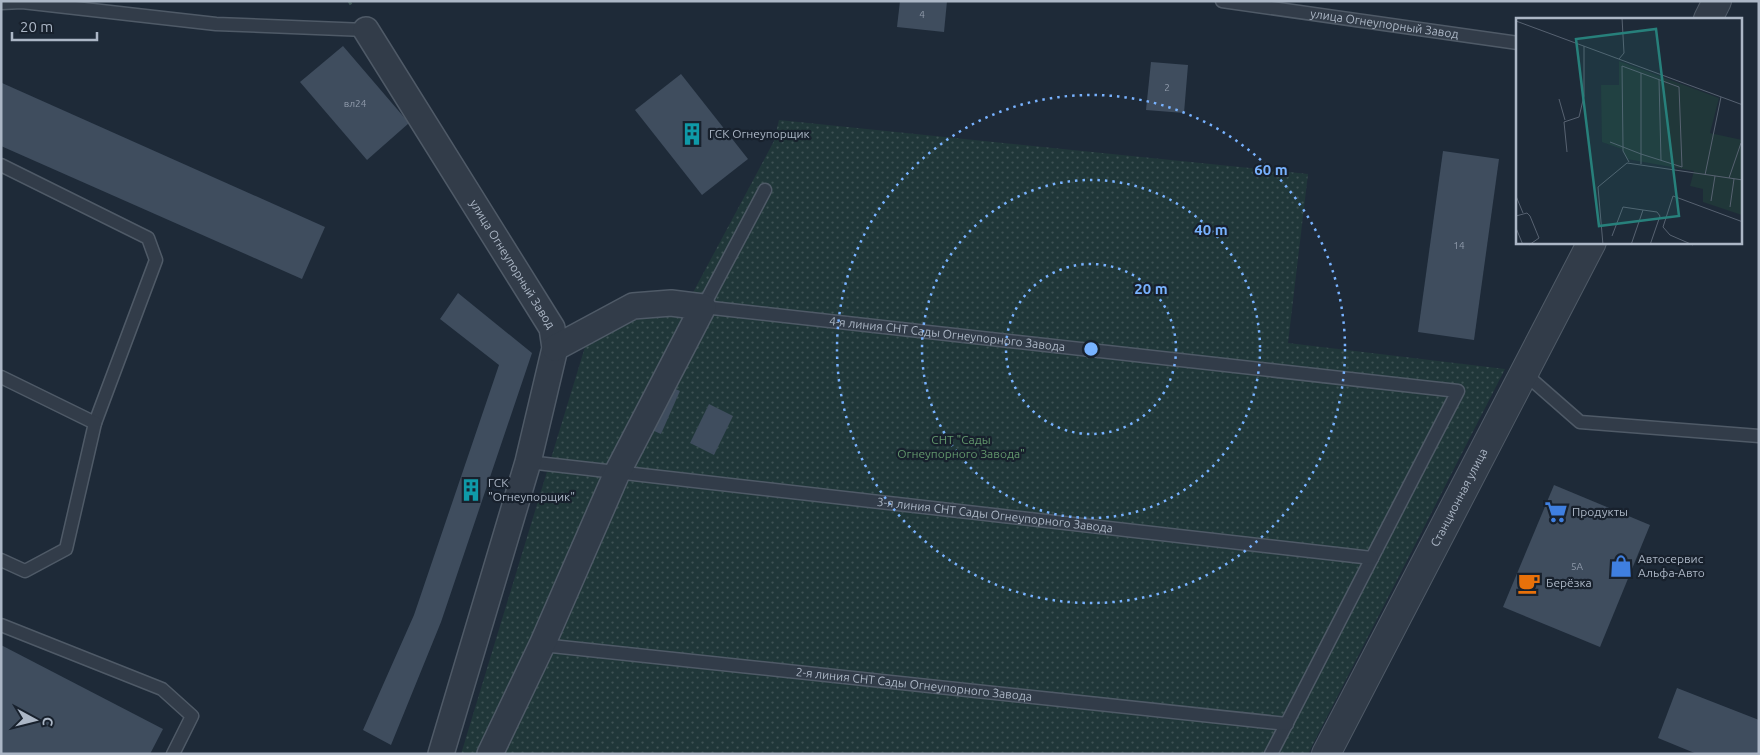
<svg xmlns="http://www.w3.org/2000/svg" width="1760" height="755" viewBox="0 0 1760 755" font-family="Ubuntu,sans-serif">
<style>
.garden{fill:url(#garden-dots)}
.building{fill:#3f4d5e}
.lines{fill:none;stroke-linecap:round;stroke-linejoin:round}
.service-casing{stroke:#4f5a67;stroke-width:15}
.minor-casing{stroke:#4f5a67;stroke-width:28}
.tertiary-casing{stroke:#4f5a67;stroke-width:30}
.path{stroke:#3b5354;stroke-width:3;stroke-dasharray:4 4;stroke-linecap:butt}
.service{stroke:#323c49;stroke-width:12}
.minor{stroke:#323c49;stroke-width:25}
.tertiary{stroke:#323c49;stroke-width:28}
.ring{fill:none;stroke:#78b2ff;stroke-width:2.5;stroke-dasharray:2.5 5}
.labels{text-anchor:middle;stroke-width:4.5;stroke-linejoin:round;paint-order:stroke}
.number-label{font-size:10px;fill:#919cac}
.street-label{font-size:12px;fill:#acb7c6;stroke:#18212d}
.poi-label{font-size:12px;fill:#acb7c6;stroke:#18212d;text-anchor:start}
.park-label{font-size:12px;fill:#62976c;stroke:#18212d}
.inset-road{fill:none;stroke:#576271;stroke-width:1}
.view{fill:#27807b;fill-opacity:0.15;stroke:#27807b;stroke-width:2.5}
.inset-edge{fill:none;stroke:#acb7c6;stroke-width:2.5}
.centre{fill:#78b2ff;stroke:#18212d;stroke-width:2.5}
.ring-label{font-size:15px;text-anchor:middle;font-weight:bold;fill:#78b2ff;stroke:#18212d;stroke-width:4.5;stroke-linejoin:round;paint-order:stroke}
</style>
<defs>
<pattern id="garden-dots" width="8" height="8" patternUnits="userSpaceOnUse" patternTransform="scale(1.25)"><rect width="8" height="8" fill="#203739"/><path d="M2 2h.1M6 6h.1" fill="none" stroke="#3e5254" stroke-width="1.8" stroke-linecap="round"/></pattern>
</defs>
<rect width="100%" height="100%" fill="#1e2a38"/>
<!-- garden -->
<polygon class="garden" points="779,120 1308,174 1288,343 1505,369 1308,754 461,754 588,337 689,300 774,141"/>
<!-- building -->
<g class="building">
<polygon points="900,1 947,1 944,32 897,27"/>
<polygon points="343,46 409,123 367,160 300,82"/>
<polygon points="1151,62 1188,65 1184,113 1146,110"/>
<polygon points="681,74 748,159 702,195 635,110"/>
<polygon points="2,83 325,227 302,279 1,146"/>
<polygon points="1443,151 1499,159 1474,340 1418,332"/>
<polygon points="458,293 532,353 441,622 391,745 363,730 414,615 499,365 440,319"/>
<polygon points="665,384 680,391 661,434 645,427"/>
<polygon points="709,404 733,416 714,455 690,443"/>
<polygon points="1554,485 1650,525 1600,647 1503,607"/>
<polygon points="1,645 163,729 150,754 1,754"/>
<polygon points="1677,688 1759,720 1759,754 1697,754 1658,738"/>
</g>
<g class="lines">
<defs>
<g id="service">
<path id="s1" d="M1222 1 1518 43"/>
<polyline points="1,3 22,2 216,24 366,30"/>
<polyline points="1,165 148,238 156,260 95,423"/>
<path id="s2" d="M765 190 703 307 1458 391 1271 754"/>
<polyline points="1524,373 1580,422 1759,436"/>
<polyline points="1,377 95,423 66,549 25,571 1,560"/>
<path id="s3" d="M528 462 1372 558"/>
<polyline points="1,625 162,689 192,716 173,754"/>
<path id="s4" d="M542 645 1287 724"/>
</g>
<g id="minor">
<path id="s5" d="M366 30 552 328 555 348 528 462 441 754"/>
<polyline points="490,754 542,645 617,473 703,307 671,303 633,306 555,348"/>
</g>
<g id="tertiary">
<polyline points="1708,19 1717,1"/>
<path id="s6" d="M1326 754 1592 242"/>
</g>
</defs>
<!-- service casing -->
<use href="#service" class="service-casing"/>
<!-- minor casing -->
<use href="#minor" class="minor-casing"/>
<!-- tertiary casing -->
<use href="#tertiary" class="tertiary-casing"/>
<!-- path -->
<polyline class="path" points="349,1 353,8"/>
<!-- service -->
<use href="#service" class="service"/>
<!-- minor -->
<use href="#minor" class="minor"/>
<!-- tertiary -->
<use href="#tertiary" class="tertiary"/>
</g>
<!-- distance rings -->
<g class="ring">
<circle cx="1091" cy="349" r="85"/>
<circle cx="1091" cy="349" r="169"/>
<circle cx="1091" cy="349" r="254"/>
</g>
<!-- icons -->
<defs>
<symbol id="building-bare" viewBox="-9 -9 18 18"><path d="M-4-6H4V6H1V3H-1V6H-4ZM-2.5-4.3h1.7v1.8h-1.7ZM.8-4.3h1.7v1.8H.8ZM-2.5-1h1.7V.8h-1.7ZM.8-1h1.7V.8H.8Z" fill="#0f9aa8" stroke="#18212d" stroke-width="2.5" paint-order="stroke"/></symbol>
<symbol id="supermarket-bare" viewBox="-9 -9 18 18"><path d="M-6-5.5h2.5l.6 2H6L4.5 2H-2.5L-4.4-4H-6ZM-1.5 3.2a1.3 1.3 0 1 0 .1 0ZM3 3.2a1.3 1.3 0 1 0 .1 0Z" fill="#3f7fe0" stroke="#18212d" stroke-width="2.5" paint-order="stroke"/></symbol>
<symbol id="shop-bare" viewBox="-9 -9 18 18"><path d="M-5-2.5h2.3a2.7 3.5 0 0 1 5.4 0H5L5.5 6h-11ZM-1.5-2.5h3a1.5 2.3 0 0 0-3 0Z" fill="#3f7fe0" stroke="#18212d" stroke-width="2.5" paint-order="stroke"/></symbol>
<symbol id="cafe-bare" viewBox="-9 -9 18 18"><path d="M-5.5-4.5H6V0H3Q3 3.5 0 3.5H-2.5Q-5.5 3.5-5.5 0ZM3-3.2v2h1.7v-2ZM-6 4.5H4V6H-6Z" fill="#e8710a" stroke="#18212d" stroke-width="2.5" paint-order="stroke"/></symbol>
</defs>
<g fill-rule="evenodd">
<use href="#building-bare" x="676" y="118" width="32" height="32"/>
<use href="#building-bare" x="455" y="474" width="32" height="32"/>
<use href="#supermarket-bare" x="1540" y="496" width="32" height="32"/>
<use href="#shop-bare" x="1605" y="550" width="32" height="32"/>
<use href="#cafe-bare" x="1513" y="567" width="32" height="32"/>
</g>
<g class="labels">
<!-- number labels -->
<g class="number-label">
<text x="922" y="18">4</text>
<text x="1167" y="91">2</text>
<text x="355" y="107">вл24</text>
<text x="1459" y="249">14</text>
<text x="1577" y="570">5А</text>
</g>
<!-- street labels -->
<g class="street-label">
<text dy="4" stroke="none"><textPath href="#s1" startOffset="164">улица Огнеупорный Завод</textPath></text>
<text dy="4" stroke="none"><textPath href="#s5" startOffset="276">улица Огнеупорный Завод</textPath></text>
<text dy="4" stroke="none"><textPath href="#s2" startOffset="378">4-я линия СНТ Сады Огнеупорного Завода</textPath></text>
<text dy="4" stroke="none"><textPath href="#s6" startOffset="289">Станционная улица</textPath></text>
<text dy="4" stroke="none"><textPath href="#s3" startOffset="470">3-я линия СНТ Сады Огнеупорного Завода</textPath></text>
<text dy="4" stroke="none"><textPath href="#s4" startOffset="374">2-я линия СНТ Сады Огнеупорного Завода</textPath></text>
</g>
<!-- poi labels -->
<g class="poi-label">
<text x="709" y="138">ГСК Огнеупорщик</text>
<text x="488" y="487">ГСК<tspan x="488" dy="14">"Огнеупорщик"</tspan></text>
<text x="1572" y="516">Продукты</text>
<text x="1638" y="563">Автосервис<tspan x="1638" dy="14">Альфа-Авто</tspan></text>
<text x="1546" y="587">Берёзка</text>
</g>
<!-- park labels -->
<g class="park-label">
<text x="961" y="444">СНТ "Сады<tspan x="961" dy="14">Огнеупорного Завода"</tspan></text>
</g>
</g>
<!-- overview -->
<g transform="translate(1516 18)">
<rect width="226" height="226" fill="#1e2a38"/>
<path d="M103 43 203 80 194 115 226 122V197L187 184V171L174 168 178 153 111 141 106 131 86 124 85 67H103Z" fill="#203739"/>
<path class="inset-road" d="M0 3 227 87M103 41 108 35 106 0M125 55V146M143 62 145 142M43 81 49 102M94 124 107 129 125 136 166 149 163 69 106 48 107 129V133L113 144M51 134 48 104 63 99 68 78V28M189 157 205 79M213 160 225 125M0 178 7 195M195 183 199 158M214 189 218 161M0 198 11 195 14 198 23 220 13 227M0 210 7 227M96 218 107 189 127 192M87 227 82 169 111 145 227 162M115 227 127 192 141 194 144 198 134 227M177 227 154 217 147 209 157 178 227 204"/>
<path class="view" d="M140 11 163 198 83 208 60 21Z"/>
<rect width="226" height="226" class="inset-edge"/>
</g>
<circle cx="1091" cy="349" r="8" class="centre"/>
<g class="ring-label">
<text x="1271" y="175">60 m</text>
<text x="1211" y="235">40 m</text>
<text x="1151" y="294">20 m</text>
</g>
<!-- border -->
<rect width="1760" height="755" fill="none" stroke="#acb7c6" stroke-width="5"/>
<!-- north arrow -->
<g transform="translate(35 720) rotate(97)" stroke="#18212d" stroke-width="4" paint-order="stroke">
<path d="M0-4L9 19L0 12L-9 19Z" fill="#acb7c6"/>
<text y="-8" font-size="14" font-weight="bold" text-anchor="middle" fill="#acb7c6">С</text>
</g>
<!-- scale -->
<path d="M12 32v8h85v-8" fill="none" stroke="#acb7c6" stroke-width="2.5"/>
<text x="20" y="32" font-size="15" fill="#acb7c6" stroke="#18212d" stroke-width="4" paint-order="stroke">20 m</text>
</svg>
